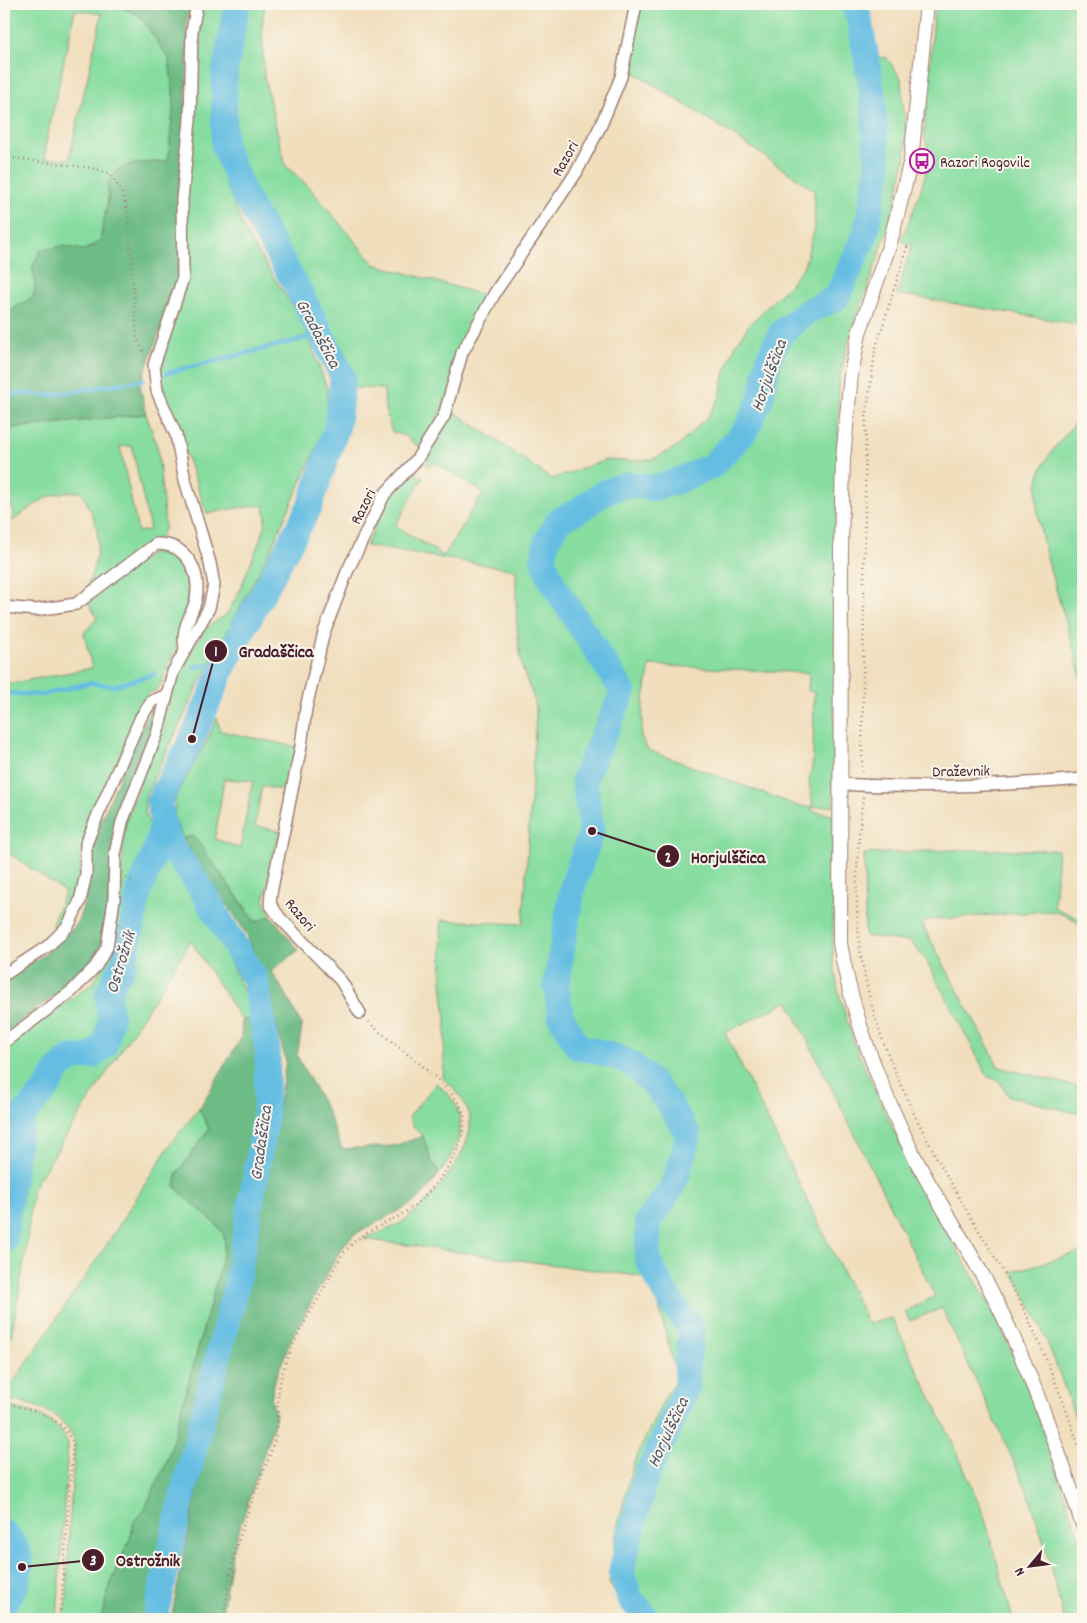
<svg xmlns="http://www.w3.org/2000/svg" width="1087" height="1623" viewBox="0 0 1087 1623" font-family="Dekko,sans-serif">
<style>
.green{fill:#87dda0;stroke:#687e66;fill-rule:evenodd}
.forest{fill:#6dbc86;stroke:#5c6e58}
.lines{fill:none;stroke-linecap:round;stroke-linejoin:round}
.stream{stroke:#65bee2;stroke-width:4.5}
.river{stroke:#65bee2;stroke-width:26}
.minor-casing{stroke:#9d7e74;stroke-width:14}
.tertiary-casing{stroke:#9d7e74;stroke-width:16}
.path{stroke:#9d7e74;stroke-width:2.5;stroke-dasharray:1 4;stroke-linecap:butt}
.minor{stroke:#fff;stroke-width:11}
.tertiary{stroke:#fff;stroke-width:14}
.labels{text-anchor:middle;stroke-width:4;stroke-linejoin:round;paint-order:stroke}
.street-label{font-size:16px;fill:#4a1f2b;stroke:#fbf7ec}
.poi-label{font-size:16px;fill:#4a1f2b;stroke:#fbf7ec;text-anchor:start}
.water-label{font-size:18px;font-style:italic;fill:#53576b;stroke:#fbf7ec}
.leader{fill:none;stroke:#4a1f2b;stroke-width:2}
.callout-dot{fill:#4a1f2b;stroke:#fbf7ec;stroke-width:2}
.mark-label{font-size:15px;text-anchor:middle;font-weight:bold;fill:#fff}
.callout-label{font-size:18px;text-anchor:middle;font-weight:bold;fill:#4a1f2b;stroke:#fbf7ec;stroke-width:4;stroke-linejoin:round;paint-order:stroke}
</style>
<rect width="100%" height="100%" fill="#fbf7ec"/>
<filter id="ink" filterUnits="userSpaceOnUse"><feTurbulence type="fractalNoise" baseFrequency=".02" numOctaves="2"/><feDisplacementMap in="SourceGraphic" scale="10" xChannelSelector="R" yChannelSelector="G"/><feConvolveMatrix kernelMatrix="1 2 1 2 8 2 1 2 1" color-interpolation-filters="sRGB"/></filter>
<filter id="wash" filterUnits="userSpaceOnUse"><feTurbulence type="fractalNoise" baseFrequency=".0096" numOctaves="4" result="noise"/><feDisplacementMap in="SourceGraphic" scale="20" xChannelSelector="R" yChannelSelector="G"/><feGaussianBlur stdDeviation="1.12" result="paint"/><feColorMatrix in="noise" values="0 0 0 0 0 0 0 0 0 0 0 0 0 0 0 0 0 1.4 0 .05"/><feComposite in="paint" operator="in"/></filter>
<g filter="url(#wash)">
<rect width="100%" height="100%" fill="#f0debc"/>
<!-- green -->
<g class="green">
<path d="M4 4H114L139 15 169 59 174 101 168 161 131 164 108 182V200L101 240 83 251 63 246 32 267 35 280 34 296 4 315ZM75 10 102 14 69 159H45L46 143Z"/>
<polygon points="202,4 227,4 222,25 216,80 212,149 246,234 303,323 327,388 328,422 271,549 199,684 145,797 145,812 154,837 213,926 248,1000 252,1018 242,1021 191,941 33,1188 26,1249 11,1337 4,1350 4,1050 18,1036 93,983 113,949 126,822 183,663 205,629 227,614 239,592 264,530 266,515 263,505 230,509 207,514 165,394 160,370 168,333 189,277 186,199 197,31"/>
<polygon points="249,4 265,4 262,25 264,76 285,165 308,186 374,264 491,297 436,424 419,447 405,436 392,432 385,409 384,389 354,388 354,375 252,188 235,147 233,110 236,77"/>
<path d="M641 4H864L869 18 874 59 886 57 901 78 903 109 907 127 905 160 892 218 848 343 839 382 833 806 813 807 812 811 833 815V957L838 990 854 1044 917 1181 994 1312 1029 1391 1083 1548V1619H1064L1046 1549 1027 1490 942 1308 910 1321 905 1312 935 1296 788 1001 725 1033 868 1324 892 1318 955 1447 984 1516 1013 1619H631L609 1583 617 1527 634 1462 666 1395 673 1386 676 1374 658 1302 645 1277 363 1239C375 1234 388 1230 399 1224 426 1207 474 1153 470 1119 468 1102 455 1089 443 1078L446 1020 442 982 441 920 523 924 536 714C536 696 526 683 522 666 516 634 516 603 516 570L366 546C377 521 390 489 414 473L423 478 395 526 444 556 483 492 434 462 430 467 426 464 452 410 552 479 606 460 630 461 653 459 678 446 708 416 720 397 724 375 736 344 749 325 790 284 804 266 815 228 814 190 724 129 629 69ZM650 665 809 673 808 691 814 692 813 760 809 781 813 807 798 806 648 750 641 737 643 705Z"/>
<path d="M935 4H1083V325L897 294 912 245 901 241C909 220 930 174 928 153 928 147 925 140 924 134Z"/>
<path d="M1083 409V688C1078 667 1073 646 1067 625 1057 592 1028 508 1039 476 1047 450 1071 433 1083 409Z"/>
<path d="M146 414 158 449 165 527 160 538 85 594C100 549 106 536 81 492 50 490 37 503 13 521L12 505 4 506V429ZM120 446H132L150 530 138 532Z"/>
<polygon points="159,548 181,554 191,572 192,598 165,677 157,690 147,694 83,840 78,896 57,932 52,923 65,892 4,850 4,682 8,684 92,668 84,633 97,618 87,600"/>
<path d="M217 717 220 731 297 747 290 792 262 786 255 826 280 831 264 900 271 916 256 922 194 837 183 838 174 817 175 798 209 737ZM224 779 253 781 240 848 215 839Z"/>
<path d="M953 850H1058L1054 907 1083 921V930C1076 917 1061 913 1047 911L927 920 922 924 999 1067 1083 1088V1115L1009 1096 999 1081 988 1077 926 960 911 942 865 936 864 854Z"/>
<path d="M436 1083C471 1110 464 1140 440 1173L431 1161 423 1136 415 1129 409 1117Z"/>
<path d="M199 1109 209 1129 177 1174 175 1186C184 1199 222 1225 224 1236 226 1244 222 1255 221 1264L167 1462 143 1512 134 1521 131 1536 109 1588 101 1619H63L67 1596 69 1529 75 1442C66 1413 32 1403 4 1399V1396L104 1249 171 1143Z"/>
<path d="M1083 1251V1440C1063 1383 1044 1324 1012 1272Z"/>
<path d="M4 1405C29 1412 59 1417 68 1444L57 1619H4Z"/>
</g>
<!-- forest -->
<g class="forest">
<polygon points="114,4 191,4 186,21 188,38 179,278 140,385 146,414 4,429 4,315 34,296 35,280 32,267 41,250 63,246 83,250 94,246 100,240 108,200 108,182 117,170 131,164 168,161 174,101 169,59 139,15"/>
<polygon points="152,708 155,715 151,737 132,788 101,945 84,974 15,1025 4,1036 4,980 51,950 77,924 85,901 91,844 136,739"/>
<polygon points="194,836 255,922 271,916 299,950 271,971 286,994 302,1026 297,1056 327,1111 342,1149 394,1146 423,1136 431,1161 440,1173 425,1192 413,1203 353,1235 338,1254 292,1337 275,1380 271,1399 276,1416 232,1552 221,1619 171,1619 205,1451 273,1144 286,1061 267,987 247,935 224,899 201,871 183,838"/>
<path d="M252 1018 258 1049 253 1137 237 1214 230 1288 183 1447 145 1619H101L109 1588 131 1536 134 1521 143 1512 167 1462 221 1264C222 1255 226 1244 224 1236 222 1225 184 1199 175 1186L177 1174 209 1129 199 1109 241 1038 242 1021Z"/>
</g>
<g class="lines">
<!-- stream -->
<g class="stream">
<polyline points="167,373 322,334"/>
<polyline points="4,395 22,393 45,396 143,380"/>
<polyline points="194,667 225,663"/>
<polyline points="4,693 42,695 89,683 114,686 155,674"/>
</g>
<!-- river -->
<g class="river">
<polyline points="4,1240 21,1118 47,1088 58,1070 71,1058 92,1056 105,1045 111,1019 107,994 124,963 140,889 154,855 163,824"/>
<path d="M4 1533C29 1556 22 1578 4 1603"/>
<polyline points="155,1619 181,1502 236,1286 265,1122 268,1051 255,979 200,887 173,849 163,824 159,801 192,739 225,663 309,508 337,427 343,377 297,287 244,195 224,146 224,77 237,4"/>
<path d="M648 1619 631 1600 621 1573 644 1482 687 1388V1361L692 1331 665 1293 648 1260V1220C675 1191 679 1173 688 1135 674 1110 659 1086 636 1068 622 1056 596 1051 578 1047L561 1017 556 984 573 885 592 831 584 779 623 692 553 584 543 560 547 541 559 520 576 512 605 492 628 484 653 488 677 481 712 466 746 430 760 401 769 358 781 333 807 312 836 298 865 236 878 170 872 90 859 17 853 4"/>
</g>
</g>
</g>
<g filter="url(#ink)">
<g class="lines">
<defs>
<g id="minor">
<path d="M4 607 36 610 76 604 156 544C186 543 201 571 196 599 191 619 181 626 185 648"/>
<path d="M839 784C921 789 1001 786 1083 779"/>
<polyline points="4,975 48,946 68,926 80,901 86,874 86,844 97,817 141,717 152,701 167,695"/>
<polyline points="360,1013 341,981 280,918 270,904 271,893 301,746 306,708 324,632 347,572 384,495 417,459 444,416 462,353 496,291 576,173 601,125 621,77 636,4"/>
<polyline points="4,1042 72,991 96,966 107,947 114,900 115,854 122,822 157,734 173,672 209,608 214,585 210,563 185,480 176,435 157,391 154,365 183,278 182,199 190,120 192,31 197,4"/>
</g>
<path id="tertiary" d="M927 4 911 160 890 243 859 333 851 374 843 459 841 548 840 943C852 1016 879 1084 911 1150 936 1201 970 1248 995 1299 1031 1371 1057 1448 1083 1525"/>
</defs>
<!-- minor casing -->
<use href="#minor" class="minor-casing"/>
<!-- tertiary casing -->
<use href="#tertiary" class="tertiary-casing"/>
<!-- path -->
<g class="path">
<polyline points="4,157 92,168 109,173 121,190 128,212 137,339 145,355"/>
<polyline points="862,772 866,418 875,351 907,247 903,246"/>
<path d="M863 797C858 839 855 883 858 925 864 1025 915 1121 964 1206 983 1238 1004 1270 1021 1304 1046 1354 1065 1406 1083 1458"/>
<polyline points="126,878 134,882"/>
<path d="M4 1403C32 1410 60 1414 73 1443L60 1619"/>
<path d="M224 1619C227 1586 234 1551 245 1520 254 1494 266 1468 274 1442 281 1421 275 1400 281 1378 289 1346 309 1315 325 1286 331 1276 336 1263 343 1254 358 1234 379 1227 399 1216 428 1200 465 1153 464 1119 462 1087 390 1045 368 1021"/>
</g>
<!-- minor -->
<use href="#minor" class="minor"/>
<!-- tertiary -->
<use href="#tertiary" class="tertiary"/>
</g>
</g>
<!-- icons -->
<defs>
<symbol id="bus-ring" viewBox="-11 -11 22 22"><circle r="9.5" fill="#fbf7ec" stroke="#b5179e" stroke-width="1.5"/><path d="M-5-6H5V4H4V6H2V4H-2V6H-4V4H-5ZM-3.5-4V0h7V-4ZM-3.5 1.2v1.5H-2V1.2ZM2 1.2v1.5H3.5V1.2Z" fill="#b5179e"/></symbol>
</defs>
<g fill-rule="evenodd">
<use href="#bus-ring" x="908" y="147" width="28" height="28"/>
</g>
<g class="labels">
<!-- street labels -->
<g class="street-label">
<text transform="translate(564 158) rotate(-60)" y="6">Razori</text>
<text transform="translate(362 506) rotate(-63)" y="6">Razori</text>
<text transform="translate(961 770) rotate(-1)" y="6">Draževnik</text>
<text transform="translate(301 914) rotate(50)" y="6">Razori</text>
</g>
<!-- poi labels -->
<g class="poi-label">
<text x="940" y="167">Razori Rogovilc</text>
</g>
<!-- water labels -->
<g class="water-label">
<text transform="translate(319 333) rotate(62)" y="6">Gradaščica</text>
<text transform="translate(768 375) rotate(-70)" y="6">Horjulščica</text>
<text transform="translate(120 962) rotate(-73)" y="6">Ostrožnik</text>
<text transform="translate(260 1143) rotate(-82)" y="6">Gradaščica</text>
<text transform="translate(667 1432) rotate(-65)" y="6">Horjulščica</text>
</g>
</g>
<!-- callouts -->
<path class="leader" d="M192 739L216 651M592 831L668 856M22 1567L93 1560"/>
<g class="callout-dot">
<circle cx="192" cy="739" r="5"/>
<circle cx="592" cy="831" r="5"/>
<circle cx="22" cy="1567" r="5"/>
<circle cx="216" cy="651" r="12"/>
<circle cx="668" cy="856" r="12"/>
<circle cx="93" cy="1560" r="12"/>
</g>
<g class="mark-label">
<text x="216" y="656">1</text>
<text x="668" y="862">2</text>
<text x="93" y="1565">3</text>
</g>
<g class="callout-label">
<text x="276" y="657">Gradaščica</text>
<text x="728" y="863">Horjulščica</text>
<text x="148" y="1566">Ostrožnik</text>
</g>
<!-- margin -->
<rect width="1087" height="1623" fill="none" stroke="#fbf7ec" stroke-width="20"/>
<!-- north arrow -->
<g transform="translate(1030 1566) rotate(241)" stroke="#fbf7ec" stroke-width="4" paint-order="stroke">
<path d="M0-4L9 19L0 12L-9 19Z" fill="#4a1f2b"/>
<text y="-8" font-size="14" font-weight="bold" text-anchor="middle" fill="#4a1f2b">N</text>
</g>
</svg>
